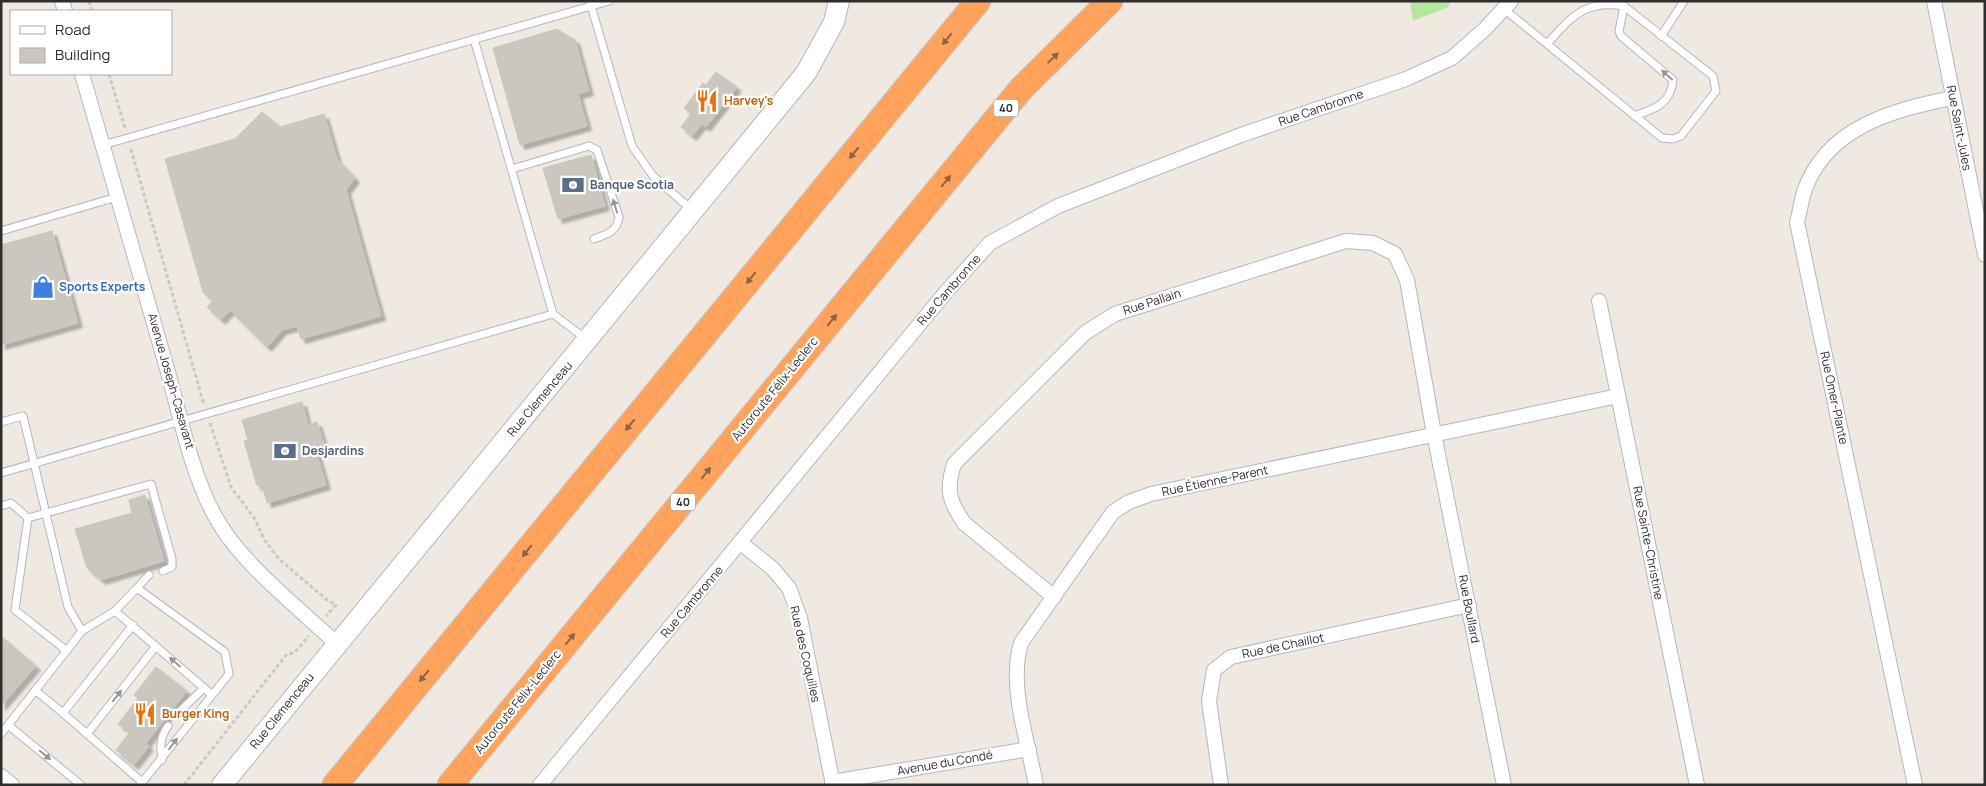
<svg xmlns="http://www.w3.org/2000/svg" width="1986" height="786" viewBox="0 0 1986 786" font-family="Manrope,sans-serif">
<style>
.green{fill:#b6e59e}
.building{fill:#cbc7bf;stroke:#cbc5ba;filter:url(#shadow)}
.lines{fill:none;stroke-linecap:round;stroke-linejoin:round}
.lane-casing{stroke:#b4b7c1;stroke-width:9}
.street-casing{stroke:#b4b7c1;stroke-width:16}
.secondary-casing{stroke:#b4b7c1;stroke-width:22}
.highway-casing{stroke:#c9c9c9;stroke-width:27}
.path{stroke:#c9c9c9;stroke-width:3;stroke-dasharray:4 2.5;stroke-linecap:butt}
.lane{stroke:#fff;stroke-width:7}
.street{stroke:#fff;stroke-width:14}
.secondary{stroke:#fff;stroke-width:20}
.highway{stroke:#ffa35c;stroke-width:25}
.oneway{fill:#8c6343}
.oneway2{fill:#969696}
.labels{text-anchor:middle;stroke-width:4.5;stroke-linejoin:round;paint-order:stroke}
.shield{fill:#fff;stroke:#6d6d6d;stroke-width:1}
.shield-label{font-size:11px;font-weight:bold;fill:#2e2e2e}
.food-label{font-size:12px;font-weight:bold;fill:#c56008;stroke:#fff;text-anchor:start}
.street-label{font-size:12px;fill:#2e2e2e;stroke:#fff}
.service-label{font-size:12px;font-weight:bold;fill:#4e5e75;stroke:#fff;text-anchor:start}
.shop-label{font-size:12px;font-weight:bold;fill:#366cbe;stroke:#fff;text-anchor:start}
</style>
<defs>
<filter id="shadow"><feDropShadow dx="4.5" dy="4.5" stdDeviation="1" flood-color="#0004"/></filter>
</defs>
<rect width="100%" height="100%" fill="#efe9e1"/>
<!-- green -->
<polygon class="green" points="1410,1 1451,1 1448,7 1413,21"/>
<!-- building -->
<g class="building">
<polygon points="557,29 575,40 589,91 578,94 587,126 520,145 493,48"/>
<polygon points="716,72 737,87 706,127 702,124 692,136 681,127 691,114 684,108 703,83 706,85"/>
<polygon points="262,112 280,127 324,114 337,159 355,178 346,190 381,316 301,339 297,326 282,330 267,347 230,310 221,320 207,307 213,301 203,292 165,159 235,139"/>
<polygon points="591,155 605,206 558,219 543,168"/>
<polygon points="52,231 78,323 1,345 1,245"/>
<polygon points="302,402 308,425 317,422 325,448 316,451 326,485 267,503 262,484 257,486 244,441 248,440 242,420"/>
<polygon points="145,495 164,561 101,580 87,568 75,529 132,513 129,500"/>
<polygon points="1,636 36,666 1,706"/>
<polygon points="156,667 187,691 146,743 149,746 134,765 116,750 130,732 118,724 138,698 134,695"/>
</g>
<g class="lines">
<defs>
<g id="lane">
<polyline points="590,2 632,146 653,176 692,210"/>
<path d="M1624 6 1619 31 1621 36 1673 80C1671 104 1655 109 1634 116"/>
<path d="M1504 9 1662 138 1673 139 1681 136 1716 91 1713 76 1624 6C1583 0 1572 17 1547 44"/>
<polyline points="1661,36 1684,1"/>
<polyline points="474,39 553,314 586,339"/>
<polyline points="103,145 609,1"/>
<path d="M512 169 589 146 597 150 619 217C617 232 607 234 594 239"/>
<polyline points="1,231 117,197"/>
<polyline points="1,422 23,416 68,607 82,631 1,734"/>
<polyline points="1,473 553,314"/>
<polyline points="1,506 11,503 28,518 15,610 67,651"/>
<polyline points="28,518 151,484 172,559 172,567 163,571"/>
<polyline points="137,588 149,575"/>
<polyline points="115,611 137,588 225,652 229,674 140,785"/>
<polyline points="82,631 115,611 211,694"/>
<polyline points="36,691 63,713 133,625"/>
<polyline points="63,713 142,782"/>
<polyline points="178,713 204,688"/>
<polyline points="8,725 81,785"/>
<polyline points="87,734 156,646"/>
<path d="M162 760C160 746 160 737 168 726"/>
</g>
<g id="street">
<polyline points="62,1 65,11"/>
<polyline points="1934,1 1985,255"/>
<path d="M82 74C110 171 138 268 166 365 179 411 192 476 215 516 239 562 299 608 337 644"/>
<polyline points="1599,301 1697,785"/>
<polyline points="741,543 773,569 789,588 800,618 833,785"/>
<path d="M1054 597 964 523C949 501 946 490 954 464L1085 333 1115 314 1346 241 1373 243 1395 254 1407 280 1434 434 1504 785"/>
<polyline points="1,776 12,785"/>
<polyline points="832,782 1029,749"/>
<polyline points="540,785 946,292 990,243 1058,206 1241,135 1406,79 1452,58 1485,29 1511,1"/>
<path d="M1036 785C1028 741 1008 686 1021 643L1113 512 1129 502 1151 494 1618 396"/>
<polyline points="1221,785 1209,701 1214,670 1231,657 1469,605"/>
<path d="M1915 785 1797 222C1800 212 1801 201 1804 192 1826 127 1893 110 1952 98"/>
</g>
<polyline id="secondary" points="222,785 806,73 834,22 839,1"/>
<g id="highway">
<polyline points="335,785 978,1"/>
<polyline points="450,785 1021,89 1110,1"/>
</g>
</defs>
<!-- lane casing -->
<use href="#lane" class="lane-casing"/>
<!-- street casing -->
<use href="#street" class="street-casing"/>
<!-- secondary casing -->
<use href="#secondary" class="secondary-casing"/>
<!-- highway casing -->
<use href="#highway" class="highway-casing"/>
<!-- path -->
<g class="path">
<polyline points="89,1 92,11"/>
<polyline points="109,74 125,128"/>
<polyline points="131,149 204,405"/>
<polyline points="210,423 231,487 255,519 264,539 279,559 327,600 336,605 326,616"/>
<polyline points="184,785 287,654 294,653 309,636"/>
</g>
<!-- lane -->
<use href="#lane" class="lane"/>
<!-- street -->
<use href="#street" class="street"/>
<!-- secondary -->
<use href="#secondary" class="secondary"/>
<!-- highway -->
<use href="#highway" class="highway"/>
</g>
<!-- one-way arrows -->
<defs><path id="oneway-solid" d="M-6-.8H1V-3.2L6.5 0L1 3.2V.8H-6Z" transform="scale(1.25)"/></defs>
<g class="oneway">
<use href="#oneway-solid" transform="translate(947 39) rotate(129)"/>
<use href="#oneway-solid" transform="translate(1053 58) rotate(-44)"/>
<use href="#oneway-solid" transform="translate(854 153) rotate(129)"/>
<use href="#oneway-solid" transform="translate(946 181) rotate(-51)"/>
<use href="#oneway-solid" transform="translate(751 278) rotate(129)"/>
<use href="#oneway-solid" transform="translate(832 320) rotate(-51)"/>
<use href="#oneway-solid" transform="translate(630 425) rotate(129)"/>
<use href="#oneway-solid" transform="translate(706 473) rotate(-51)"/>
<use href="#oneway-solid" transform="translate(527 551) rotate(129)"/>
<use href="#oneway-solid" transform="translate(570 639) rotate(-51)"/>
<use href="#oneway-solid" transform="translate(424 676) rotate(129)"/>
</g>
<g class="oneway2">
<use href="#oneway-solid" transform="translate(1667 75) rotate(-138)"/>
<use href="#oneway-solid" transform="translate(615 206) rotate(-108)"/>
<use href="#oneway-solid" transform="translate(175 662) rotate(-139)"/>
<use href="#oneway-solid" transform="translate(117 696) rotate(-52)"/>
<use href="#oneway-solid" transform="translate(173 744) rotate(-53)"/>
<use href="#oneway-solid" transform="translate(45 755) rotate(39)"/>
</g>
<!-- icons -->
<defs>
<symbol id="restaurant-bare" viewBox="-9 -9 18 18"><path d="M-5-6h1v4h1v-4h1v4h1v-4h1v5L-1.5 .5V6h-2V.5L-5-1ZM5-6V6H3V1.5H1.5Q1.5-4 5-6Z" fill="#e8710a" stroke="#fff" stroke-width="2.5" paint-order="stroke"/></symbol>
<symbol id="bank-bare" viewBox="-9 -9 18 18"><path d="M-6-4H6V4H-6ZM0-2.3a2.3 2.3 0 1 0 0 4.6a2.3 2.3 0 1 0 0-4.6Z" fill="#5c6f8a" stroke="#fff" stroke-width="2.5" paint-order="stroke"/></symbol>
<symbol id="shop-bare" viewBox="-9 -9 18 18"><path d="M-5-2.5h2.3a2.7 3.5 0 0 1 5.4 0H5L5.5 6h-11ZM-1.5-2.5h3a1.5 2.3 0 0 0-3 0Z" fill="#3f7fe0" stroke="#fff" stroke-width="2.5" paint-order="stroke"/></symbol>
</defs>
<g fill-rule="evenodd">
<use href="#restaurant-bare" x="691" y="85" width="32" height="32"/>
<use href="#bank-bare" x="557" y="169" width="32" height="32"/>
<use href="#shop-bare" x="27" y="271" width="32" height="32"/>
<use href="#bank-bare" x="269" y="435" width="32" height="32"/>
<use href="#restaurant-bare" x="129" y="698" width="32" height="32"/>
</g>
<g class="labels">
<!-- shield labels -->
<g class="shield">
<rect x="993.5" y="99.5" width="25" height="17" rx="4"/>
<rect x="670.5" y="493.5" width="25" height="17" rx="4"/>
</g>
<g class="shield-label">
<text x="1006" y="112">40</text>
<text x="683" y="506">40</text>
</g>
<!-- food labels -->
<g class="food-label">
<text x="724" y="105">Harvey's</text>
<text x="162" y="718">Burger King</text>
</g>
<!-- street labels -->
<g class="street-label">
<text transform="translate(1321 108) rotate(-19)" y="4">Rue Cambronne</text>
<text transform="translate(1959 128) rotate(79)" y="4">Rue Saint-Jules</text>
<text transform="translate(949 290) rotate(-49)" y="4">Rue Cambronne</text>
<text transform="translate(1152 302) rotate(-18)" y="4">Rue Pallain</text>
<text transform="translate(171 381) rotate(74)" y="4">Avenue Joseph-Casavant</text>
<text transform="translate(775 389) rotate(-51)" y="4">Autoroute Félix-Leclerc</text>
<text transform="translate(1834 398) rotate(78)" y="4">Rue Omer-Plante</text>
<text transform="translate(540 399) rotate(-50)" y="4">Rue Clemenceau</text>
<text transform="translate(1215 481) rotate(-12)" y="4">Rue Étienne-Parent</text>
<text transform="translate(1648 543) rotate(79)" y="4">Rue Sainte-Christine</text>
<text transform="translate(692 602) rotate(-50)" y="4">Rue Cambronne</text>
<text transform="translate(1469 609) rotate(79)" y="4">Rue Boullard</text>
<text transform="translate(1283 646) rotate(-12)" y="4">Rue de Chaillot</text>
<text transform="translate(805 654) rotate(77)" y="4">Rue des Coquilles</text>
<text transform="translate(518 702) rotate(-51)" y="4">Autoroute Félix-Leclerc</text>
<text transform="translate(282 711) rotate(-51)" y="4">Rue Clemenceau</text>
<text transform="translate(945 763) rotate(-10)" y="4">Avenue du Condé</text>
</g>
<!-- service labels -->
<g class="service-label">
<text x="590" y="189">Banque Scotia</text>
<text x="302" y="455">Desjardins</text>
</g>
<!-- shop labels -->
<g class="shop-label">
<text x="59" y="291">Sports Experts</text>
</g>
</g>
<!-- border -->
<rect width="1986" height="786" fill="none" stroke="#2e2e2e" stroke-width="5"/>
<!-- legend -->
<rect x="10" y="10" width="162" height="65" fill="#ffffff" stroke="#ababab"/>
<rect x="20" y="26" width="25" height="8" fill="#ffffff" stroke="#ababab"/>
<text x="55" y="35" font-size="15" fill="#2e2e2e">Road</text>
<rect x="20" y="48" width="25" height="15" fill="#cbc7bf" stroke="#ababab"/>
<text x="55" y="60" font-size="15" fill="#2e2e2e">Building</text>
</svg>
